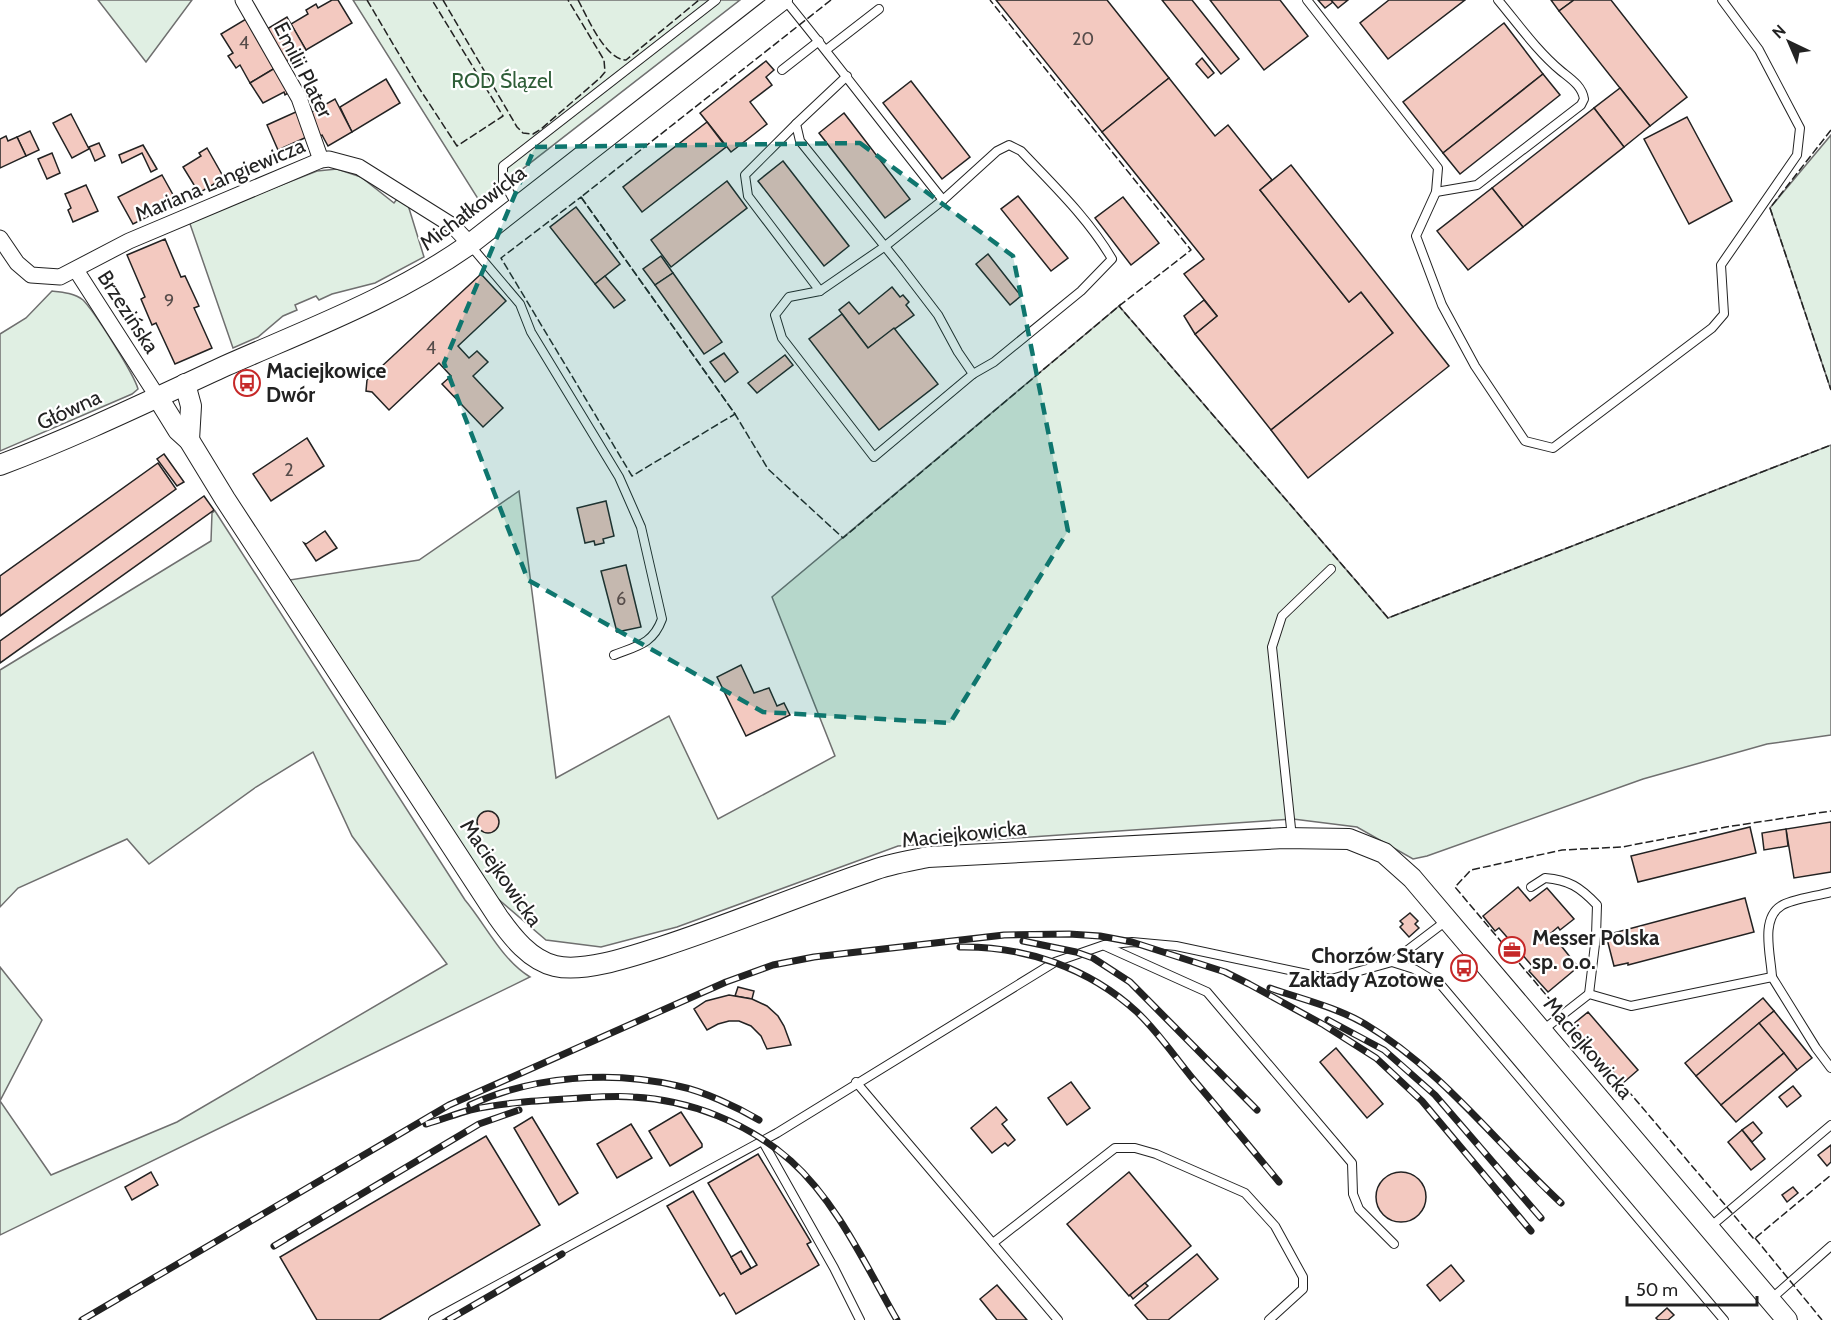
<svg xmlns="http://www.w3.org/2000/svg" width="1831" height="1320" viewBox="0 0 1831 1320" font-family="Cabin,sans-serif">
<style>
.green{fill:#e0efe3;stroke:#6f6f6f;stroke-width:1.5}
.building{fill:#f3c9c0;stroke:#222;stroke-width:1.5}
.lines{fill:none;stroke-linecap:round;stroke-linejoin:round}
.service-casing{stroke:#222;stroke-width:10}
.minor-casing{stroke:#222;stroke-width:17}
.tertiary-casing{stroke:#222;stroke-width:22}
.service{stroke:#fff;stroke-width:8}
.minor{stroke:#fff;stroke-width:15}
.tertiary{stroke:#fff;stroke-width:20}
.rail-casing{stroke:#222;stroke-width:7}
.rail{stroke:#fff;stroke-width:4.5;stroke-dasharray:14;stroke-linecap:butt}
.fence{stroke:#222;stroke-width:1.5;stroke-dasharray:8 3;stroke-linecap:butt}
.marked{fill:#0f766e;fill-opacity:0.2;stroke:#0f766e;stroke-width:4.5;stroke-dasharray:12 8;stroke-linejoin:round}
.labels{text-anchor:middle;stroke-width:4.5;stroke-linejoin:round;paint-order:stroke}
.number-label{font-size:18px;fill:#564c4a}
.street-label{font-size:21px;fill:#222;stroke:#fff}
.park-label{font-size:21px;fill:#2f5e38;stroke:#fff}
.poi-label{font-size:21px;font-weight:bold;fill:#222;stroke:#fff;text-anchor:start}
</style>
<rect width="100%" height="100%" fill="#fff"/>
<!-- green -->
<g class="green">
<polygon points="98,0 192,0 146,62"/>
<polygon points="353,0 740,0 480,202"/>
<polygon points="1831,135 1831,390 1770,208"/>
<polygon points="337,169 361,177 394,203 397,199 408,205 424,257 375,283 332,294 319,300 316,296 295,305 297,310 283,316 258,337 233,348 189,221 317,171"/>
<path d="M52 291C62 292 75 293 83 300 94 311 134 374 138 389L132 394 0 451V334L26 318Z"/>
<polygon points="1119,306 1388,618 1831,445 1831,735 1767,744 1643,779 1427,856 1413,859 1357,827 1293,819 898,846 677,927 601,947 546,940 490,892 283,581 419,560 519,491 556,778 669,716 718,819 835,756 772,597"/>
<path d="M215 511 465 900C486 925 501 959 530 977L0 1235V967L42 1020 0 1101 51 1175 177 1122 447 964 352 836 313 752 256 787 149 864 127 839 18 888 0 907V670L211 541 212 513Z"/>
</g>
<!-- building -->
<g class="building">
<polygon points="332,0 338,0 352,23 306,50 291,24 308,14 306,10 316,4 318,8"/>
<polygon points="996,0 1107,0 1169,78 1102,132"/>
<polygon points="1162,0 1192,0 1239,59 1221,74"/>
<polygon points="1210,0 1280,0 1308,36 1264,70"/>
<polygon points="1318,0 1331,0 1333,2 1325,8"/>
<polygon points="1331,0 1348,0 1338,8"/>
<polygon points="1389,0 1465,0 1388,59 1360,23"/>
<polygon points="1551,0 1574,0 1559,11"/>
<polygon points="1574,0 1611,0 1687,97 1650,126 1559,11"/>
<polygon points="287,17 306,50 285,62 267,29"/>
<polygon points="246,19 275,68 250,83 240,65 236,68 228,56 233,53 221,34"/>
<polygon points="1504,23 1543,74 1443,153 1403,102"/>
<polygon points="1202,58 1214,73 1208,78 1196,64"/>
<polygon points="766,61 774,70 766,77 772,85 750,102 767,124 731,152 700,113"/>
<polygon points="275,68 290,92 285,95 284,92 263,103 250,83"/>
<polygon points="1543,74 1560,95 1460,174 1443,153"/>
<polygon points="1169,78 1215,136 1228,125 1272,180 1260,190 1349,302 1361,292 1393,333 1271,430 1195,334 1217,316 1184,274 1204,259 1102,132"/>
<polygon points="386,79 400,103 352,132 340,107"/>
<polygon points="911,81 970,157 942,179 883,103"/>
<polygon points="1620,88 1650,126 1624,147 1594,108"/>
<polygon points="335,99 352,132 328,146 322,135 319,137 310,113"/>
<polygon points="1594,108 1624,147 1523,227 1492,188"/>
<polygon points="298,111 309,136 278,150 267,125"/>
<polygon points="844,113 910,199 885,218 819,133"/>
<polygon points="71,114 89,149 72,158 53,123"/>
<polygon points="1687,117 1732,201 1689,224 1644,139"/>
<polygon points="707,122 726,147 642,212 623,187"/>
<polygon points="30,131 39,150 26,156 17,137"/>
<polygon points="6,136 8,141 17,137 26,156 0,168 0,139"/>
<polygon points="99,143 105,156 95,161 89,147"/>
<polygon points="143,145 157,169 151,172 142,153 122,163 119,155"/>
<polygon points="207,148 224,178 199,193 183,167 201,156 199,153"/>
<polygon points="52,153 60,173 47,179 38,159"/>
<polygon points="783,161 849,246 824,266 758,181"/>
<polygon points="1291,165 1449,366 1308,478 1271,430 1393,333 1361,292 1349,302 1260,190"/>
<polygon points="162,175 177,202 133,224 118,197"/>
<polygon points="727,181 747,208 671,267 651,240"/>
<polygon points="86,185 98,211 73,222 68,210 71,208 65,194"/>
<polygon points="1492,188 1523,227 1468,270 1437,231"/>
<polygon points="1018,196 1068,258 1051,271 1001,209"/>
<polygon points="1123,197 1159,243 1131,265 1095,218"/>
<polygon points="576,207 620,264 595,284 550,227"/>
<polygon points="165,239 181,277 185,276 199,306 194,308 212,348 175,364 156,323 152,325 141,299 145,297 127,255"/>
<polygon points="988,254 1021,296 1010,305 976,264"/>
<polygon points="661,256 673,273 655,285 643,269"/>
<polygon points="673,273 722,342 704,354 655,285"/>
<polygon points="481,274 506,301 458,346 469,358 477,351 488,362 473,376 503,408 483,427 442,384 451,376 439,363 389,410 372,392 366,391 367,380"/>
<polygon points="605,276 625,300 614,308 595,284"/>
<polygon points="892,287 900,297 903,295 909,302 906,305 914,315 868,348 839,310 849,302 859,314"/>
<polygon points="1204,300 1217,316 1195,334 1184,316"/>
<polygon points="842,314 868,348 894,328 938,384 879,430 809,339"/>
<polygon points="724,353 738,372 725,382 710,362"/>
<polygon points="785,355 793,365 757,393 748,383"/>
<polygon points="307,438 324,466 271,501 253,474"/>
<polygon points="164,454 184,482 177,486 157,459"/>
<polygon points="158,463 176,489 0,616 0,576"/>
<polygon points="204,496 214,510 0,663 0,641"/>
<polygon points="606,501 614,536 603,539 604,543 595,545 594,541 585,543 577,508"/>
<polygon points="325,531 337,548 316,561 304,543 306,544"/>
<polygon points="626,565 641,627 617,632 601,571"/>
<polygon points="741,665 754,693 769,688 777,706 784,703 790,715 746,736 717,677"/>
<circle cx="488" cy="822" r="11"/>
<polygon points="1831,822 1831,872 1794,878 1786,829"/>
<polygon points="1750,827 1756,853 1638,882 1631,856"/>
<polygon points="1786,829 1788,846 1764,850 1762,833"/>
<polygon points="1518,887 1530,901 1547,888 1574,919 1560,930 1558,927 1551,933 1578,967 1548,992 1529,971 1533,967 1499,928 1495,931 1483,916"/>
<polygon points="1745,898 1754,932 1628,965 1628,963 1614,966 1606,935"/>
<polygon points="1410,913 1418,921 1415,924 1419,928 1409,937 1400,927 1403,924 1400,921"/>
<polygon points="738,987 754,991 752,999 735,996"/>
<polygon points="729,995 752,999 767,1006 778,1016 784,1026 791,1045 767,1049 761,1036 751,1026 739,1021 729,1021 718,1024 707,1030 694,1009 706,1001"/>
<polygon points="1763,998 1774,1011 1696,1076 1685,1063"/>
<polygon points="1774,1011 1812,1058 1797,1070 1759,1023"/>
<polygon points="1588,1012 1638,1070 1623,1083 1572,1025"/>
<polygon points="1759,1023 1784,1053 1721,1105 1696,1076"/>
<polygon points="1336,1048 1383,1104 1367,1118 1320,1062"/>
<polygon points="1784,1053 1797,1070 1736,1122 1721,1105"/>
<polygon points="1071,1082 1090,1108 1067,1125 1048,1098"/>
<polygon points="1793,1086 1801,1096 1787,1107 1779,1097"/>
<polygon points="996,1107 1007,1120 1002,1124 1015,1140 1008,1146 1005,1143 992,1153 971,1128"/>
<polygon points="681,1112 702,1144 702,1147 670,1166 649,1131"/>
<polygon points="532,1117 578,1193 559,1205 514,1128"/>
<polygon points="1753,1122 1762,1133 1752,1142 1742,1130"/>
<polygon points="631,1124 652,1158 617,1178 597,1144"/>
<polygon points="1742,1130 1765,1159 1751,1170 1728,1142"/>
<polygon points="486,1136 540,1225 379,1320 317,1320 280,1257"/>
<polygon points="1831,1145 1831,1162 1827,1166 1818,1155"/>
<polygon points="758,1154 811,1242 807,1244 819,1265 736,1314 724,1293 720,1296 667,1206 693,1191 741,1274 757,1265 708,1183"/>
<polygon points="151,1172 158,1185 132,1200 125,1187"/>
<polygon points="1129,1172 1191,1246 1129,1296 1067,1224"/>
<circle cx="1401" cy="1197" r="25"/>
<polygon points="1793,1187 1798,1193 1787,1202 1782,1195"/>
<polygon points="741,1251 751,1268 741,1274 731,1257"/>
<polygon points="1197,1254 1218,1279 1168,1320 1148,1320 1135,1305"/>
<polygon points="1451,1265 1464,1281 1440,1301 1427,1285"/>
<polygon points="1145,1283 1148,1286 1133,1299 1130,1295"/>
<polygon points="997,1285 1027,1320 997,1320 980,1299"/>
<polygon points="1667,1308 1674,1315 1668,1320 1658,1320 1656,1318"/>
</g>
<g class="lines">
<defs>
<g id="service">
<path d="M785 0C839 66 890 134 943 200"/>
<polyline points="1307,0 1438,168 1436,192 1416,236 1442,305 1475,366 1525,441 1553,448 1712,328 1724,314 1721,265 1797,155 1800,128 1759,50 1722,0"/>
<polyline points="826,50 879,9"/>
<polyline points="782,70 819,41"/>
<polyline points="847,76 796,124 800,141 899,264 938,315 958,352 973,374"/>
<polyline points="796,124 745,175 748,196 820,291"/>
<path d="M1009 145 1021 151C1053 185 1088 218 1112 259L1081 291 994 362 973 374 874 457 782 338 775 315 789 297 820 291 884 247 943 200 997 151Z"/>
<path d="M1436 192 1477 185 1581 105 1584 99C1582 86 1571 79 1561 71 1537 51 1518 24 1498 0"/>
<polyline points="517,206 503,181 503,166 716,0"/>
<path d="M470 245 520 304 531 332 619 477 641 527 662 619C653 644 637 646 614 655"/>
<polyline points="1292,838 1272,647 1282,616 1331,569"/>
<path d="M1531 887 1545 878C1569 880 1580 887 1597 905L1596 936 1589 994"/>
<polyline points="1105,946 1207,992 1352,1163 1353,1194 1359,1209 1394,1244"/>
<polyline points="1392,962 1414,969 1441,985 1724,1320"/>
<path d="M1772 977C1771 956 1760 919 1781 906 1791 899 1818 896 1831 892"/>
<polyline points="1543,1030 1589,994 1631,1006 1772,977 1816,1048 1831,1068"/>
<polyline points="856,1082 1058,1320"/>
<polyline points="762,1140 834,1268 860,1320"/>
<polyline points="1710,1227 1831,1125"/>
<polyline points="993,1243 1115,1148 1135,1148 1156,1154 1245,1193 1275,1226 1303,1277 1303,1289 1269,1320"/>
<polyline points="1771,1299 1831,1246"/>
<polyline points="433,1320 777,1133 1055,962 1104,945 1132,942 1176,946 1331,979 1392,962 1446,921"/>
</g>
<g id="minor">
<polyline points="243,0 299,98 321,160"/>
<polyline points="0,238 17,263 31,275 60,277 129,241 321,160 329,159 359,167 453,226 470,244"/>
<polyline points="76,270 157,396"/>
</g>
<g id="tertiary">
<polyline points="185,384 191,406 189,440"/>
<path d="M157 396 178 430 189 440 225 499 498 917C512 937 530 960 555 966 584 973 633 956 661 947 732 924 800 895 871 871 889 864 909 861 928 857L1284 838 1349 839 1384 853 1412 878 1787 1320"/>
<path d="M0 465C77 436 151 400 225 366 309 329 395 297 470 244L782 0"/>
</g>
</defs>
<!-- service casing -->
<use href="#service" class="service-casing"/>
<!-- minor casing -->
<use href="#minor" class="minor-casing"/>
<!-- tertiary casing -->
<use href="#tertiary" class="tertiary-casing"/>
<!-- service -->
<use href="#service" class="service"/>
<!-- minor -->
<use href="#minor" class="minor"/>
<!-- tertiary -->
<use href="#tertiary" class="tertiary"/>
<defs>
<g id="rail">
<polyline points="1023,941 1076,952 1093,958 1130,982 1257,1110"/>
<path d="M960 947C1025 946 1089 968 1137 1012 1158 1032 1175 1057 1193 1079 1222 1113 1250 1147 1279 1182"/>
<path d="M1270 988C1301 999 1336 1007 1365 1024 1442 1070 1496 1143 1561 1203"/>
<polyline points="1328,1020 1384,1050 1435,1095 1541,1218"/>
<path d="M470 1105C533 1076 611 1070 678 1086 703 1091 737 1107 759 1120"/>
<path d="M426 1124C441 1120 455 1114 470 1110 501 1103 533 1101 565 1099 587 1098 611 1095 633 1097 691 1100 748 1123 791 1161 837 1202 867 1268 897 1320"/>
<polyline points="274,1246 479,1124 519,1110"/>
<polyline points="82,1320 449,1105 726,982 773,965 814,957 1004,935 1069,934 1100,936 1132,942 1225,972 1249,984 1324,1025 1376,1058 1422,1101 1531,1231"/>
<polyline points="448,1320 562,1254"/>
</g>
</defs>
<!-- rail casing -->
<use href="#rail" class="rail-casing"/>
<!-- rail -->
<use href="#rail" class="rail"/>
<!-- fence -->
<g class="fence">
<polyline points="367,0 419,88 457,146 503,116 432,0"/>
<polyline points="443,0 517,127 523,133 533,134 541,129 600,78 605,72 604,60 568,0"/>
<path d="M578 0C587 16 605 60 626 60L699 0"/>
<polyline points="831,0 581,197 735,414 768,469 843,538 1119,306 1191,250 990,0"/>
<polyline points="1831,130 1770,208 1831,390"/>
<polygon points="581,197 735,414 632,476 501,258"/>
<polyline points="1121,304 1119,306 1388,618 1831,445"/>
<polyline points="1574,1028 1455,887 1471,870 1562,850 1622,847 1726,827 1831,811"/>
<polyline points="1613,1073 1754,1239 1831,1175"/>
<polyline points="1755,1238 1822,1320"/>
</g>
</g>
<!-- marked area -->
<path class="marked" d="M860 143 1013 256 1068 531 950 723 763 712 528 580 444 363 535 147Z"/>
<!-- icons -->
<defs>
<symbol id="bus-ring" viewBox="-11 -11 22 22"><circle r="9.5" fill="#fff" stroke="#c62828" stroke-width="1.5"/><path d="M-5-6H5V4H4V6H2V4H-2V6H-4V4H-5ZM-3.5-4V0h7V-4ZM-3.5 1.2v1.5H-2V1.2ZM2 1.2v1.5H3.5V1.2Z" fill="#c62828"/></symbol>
<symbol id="office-ring" viewBox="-11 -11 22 22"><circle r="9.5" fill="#fff" stroke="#c62828" stroke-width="1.5"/><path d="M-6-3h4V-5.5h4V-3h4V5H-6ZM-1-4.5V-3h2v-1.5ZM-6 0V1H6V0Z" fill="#c62828"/></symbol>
</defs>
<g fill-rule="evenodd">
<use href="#bus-ring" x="232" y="368" width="30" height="30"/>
<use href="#office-ring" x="1497" y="935" width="30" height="30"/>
<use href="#bus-ring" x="1449" y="953" width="30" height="30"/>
</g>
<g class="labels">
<!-- number labels -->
<g class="number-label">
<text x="1083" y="45">20</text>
<text x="244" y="49">4</text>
<text x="169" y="307">9</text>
<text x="431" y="354">4</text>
<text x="289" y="476">2</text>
<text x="621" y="605">6</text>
</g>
<!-- street labels -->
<g class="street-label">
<text transform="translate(303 70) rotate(63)" y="7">Emilii Plater</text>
<text transform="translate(220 180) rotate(-23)" y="7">Mariana Langiewicza</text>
<text transform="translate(473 208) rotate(-37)" y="7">Michałkowicka</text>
<text transform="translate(128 312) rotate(57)" y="7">Brzezińska</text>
<text transform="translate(69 410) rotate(-25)" y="7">Główna</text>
<text transform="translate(964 834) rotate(-6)" y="7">Maciejkowicka</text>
<text transform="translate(501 873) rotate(55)" y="7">Maciejkowicka</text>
<text transform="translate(1588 1048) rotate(50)" y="7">Maciejkowicka</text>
</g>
<!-- park labels -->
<g class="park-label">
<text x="502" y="88">ROD Ślązel</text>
</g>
<!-- poi labels -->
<g class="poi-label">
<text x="266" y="378">Maciejkowice<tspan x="266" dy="24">Dwór</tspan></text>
<text x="1532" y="945">Messer Polska<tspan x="1532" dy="24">sp. o.o.</tspan></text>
<text x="1444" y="963" text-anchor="end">Chorzów Stary<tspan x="1444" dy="24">Zakłady Azotowe</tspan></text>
</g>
</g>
<!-- north arrow -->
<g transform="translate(1789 42) rotate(316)" stroke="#ffffff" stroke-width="4.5" paint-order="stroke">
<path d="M0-4.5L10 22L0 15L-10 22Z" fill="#222222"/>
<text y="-9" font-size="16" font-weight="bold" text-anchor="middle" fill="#222222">N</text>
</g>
<!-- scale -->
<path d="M1627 1296v9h130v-9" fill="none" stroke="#222222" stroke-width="3"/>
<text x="1636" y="1296" font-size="18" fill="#222222" stroke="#ffffff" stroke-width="4.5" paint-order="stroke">50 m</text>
</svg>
